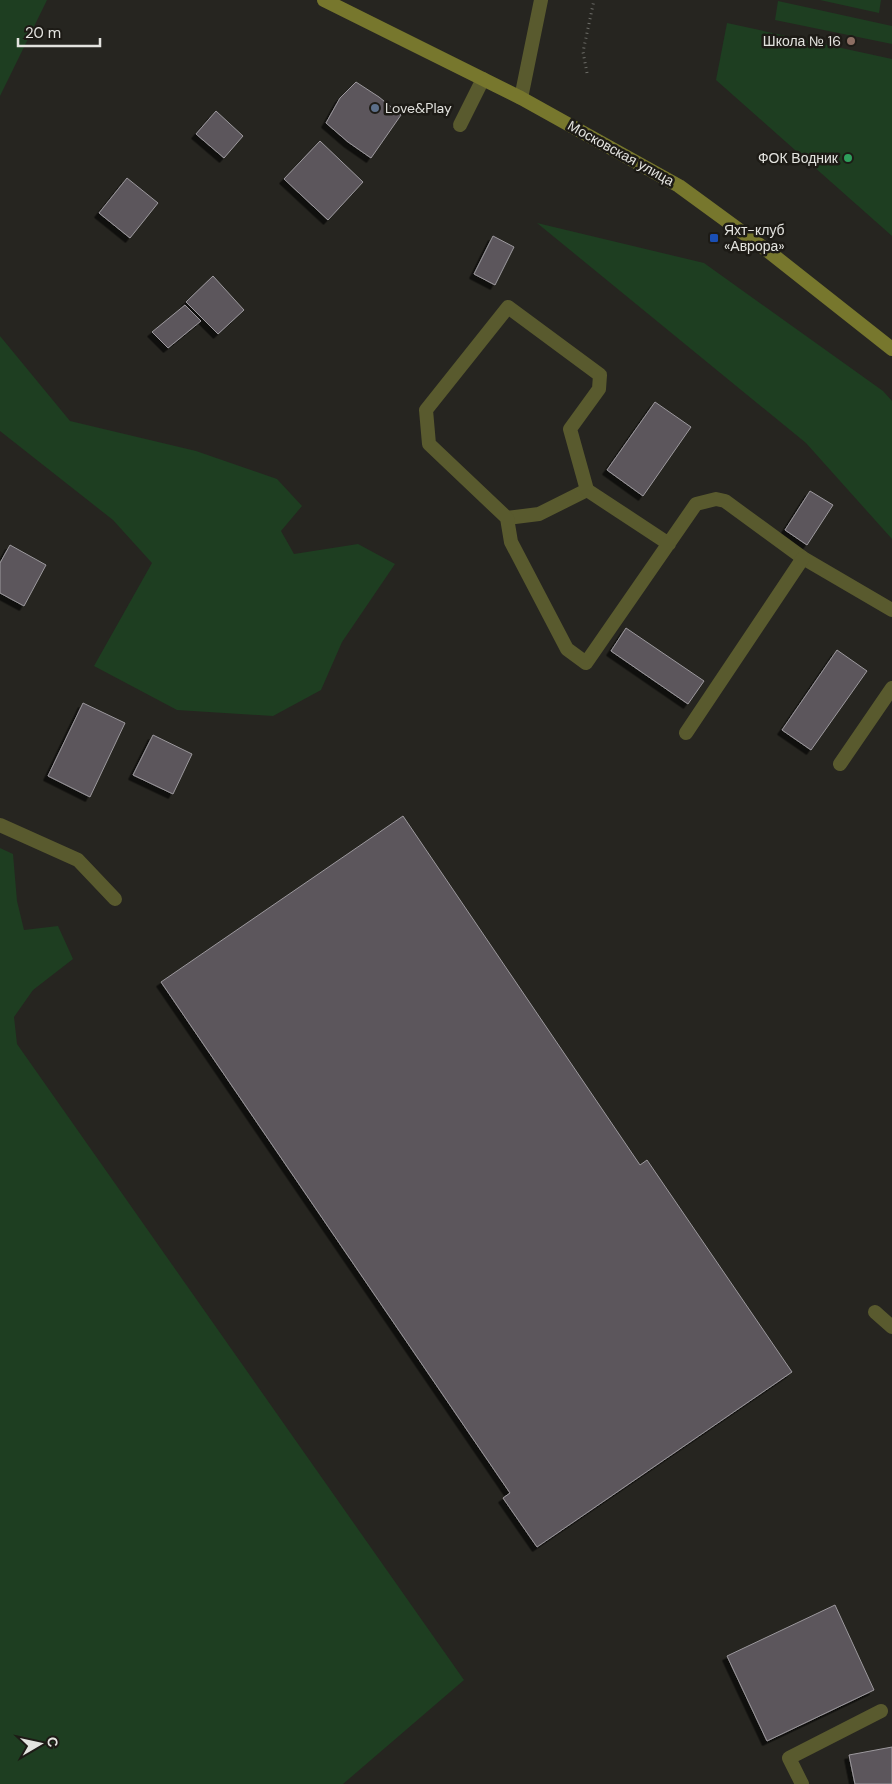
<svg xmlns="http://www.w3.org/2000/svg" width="892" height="1784" viewBox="0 0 892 1784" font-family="'DM Sans',sans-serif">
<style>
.green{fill:#1e3e21}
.building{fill:#5b575c;stroke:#9d999e;filter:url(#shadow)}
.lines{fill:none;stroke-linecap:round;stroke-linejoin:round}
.path{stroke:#6d6d68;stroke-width:3;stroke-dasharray:1 4;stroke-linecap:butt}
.service{stroke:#595a2e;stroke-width:14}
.minor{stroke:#595a2e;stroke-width:14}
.tertiary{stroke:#595a2e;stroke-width:14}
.secondary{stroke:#77772d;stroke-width:14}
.education-dot{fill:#8d6e63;stroke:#1d1b16;stroke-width:2}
.service-dot{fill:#5c6f8a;stroke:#1d1b16;stroke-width:2}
.leisure-dot{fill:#2e9e5b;stroke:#1d1b16;stroke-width:2}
.transit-dot{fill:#1a4fb4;stroke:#1d1b16;stroke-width:2}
.labels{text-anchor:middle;stroke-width:5;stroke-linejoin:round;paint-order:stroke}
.poi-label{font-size:14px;fill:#e3e3df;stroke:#1d1b16;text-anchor:end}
.street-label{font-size:14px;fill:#e3e3df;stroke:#1d1b16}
</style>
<defs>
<filter id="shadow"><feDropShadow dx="-4.5" dy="4.5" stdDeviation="0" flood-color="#0009"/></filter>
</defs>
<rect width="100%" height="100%" fill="#262520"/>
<!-- green -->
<g class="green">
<polygon points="0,0 47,0 0,96"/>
<polygon points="820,0 881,0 879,13"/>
<polygon points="778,1 892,26 892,44 775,20"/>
<polygon points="727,23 892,59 892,236 716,80"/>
<polygon points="537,223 704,263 883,391 892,401 892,539 806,443"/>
<polygon points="0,336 70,421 196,451 277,479 302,506 281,531 294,554 358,544 395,564 342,642 321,690 273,716 177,710 94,666 152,563 113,520 0,431"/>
<polygon points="0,848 13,854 17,901 24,930 58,926 73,959 33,990 14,1017 17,1044 464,1680 343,1784 0,1784"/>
</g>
<!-- building -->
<g class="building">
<polygon points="356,82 379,97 401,115 371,158 348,142 326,123 340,98"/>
<polygon points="216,111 243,136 224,158 196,134"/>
<polygon points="320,141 363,182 328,220 284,179"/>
<polygon points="127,178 158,203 130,238 99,213"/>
<polygon points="493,236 514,247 495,285 474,274"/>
<polygon points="213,276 244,310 218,334 186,302"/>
<polygon points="185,305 201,321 168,348 152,332"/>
<polygon points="655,402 691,427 643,496 607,470"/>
<polygon points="810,491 833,505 807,545 785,530"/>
<polygon points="10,545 46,565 24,606 0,593 0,563"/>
<polygon points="626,628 704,681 688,704 611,651"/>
<polygon points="837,650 867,671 811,750 782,730"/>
<polygon points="83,703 125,723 90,797 48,776"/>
<polygon points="153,735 192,754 173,794 133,775"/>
<polygon points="403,816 640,1165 647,1160 792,1372 537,1547 503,1498 510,1493 161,982"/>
<polygon points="835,1605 874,1690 767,1741 727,1656"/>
<polygon points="892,1747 892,1784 855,1784 849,1755"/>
</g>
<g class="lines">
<!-- path -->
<polyline class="path" points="587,73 583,52 594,0"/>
<!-- service -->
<g class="service">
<polyline points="460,125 483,79"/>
<polyline points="507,518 539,514 587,490"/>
<polyline points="669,544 587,490 570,429 599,389 600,375 508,307 426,410 429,444 507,518 511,542 567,649 586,663 696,504 716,499 725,501 803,558 892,610"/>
<polyline points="686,733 803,558"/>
<polyline points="840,764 892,688"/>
<polyline points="875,1312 892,1327"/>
<polyline points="802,1784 789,1758 881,1711"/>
</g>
<!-- minor -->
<polyline class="minor" points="0,825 78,860 115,899"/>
<!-- tertiary -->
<polyline class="tertiary" points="521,98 541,0"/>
<!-- secondary -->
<polyline class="secondary" points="324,0 521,98 679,186 768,251 892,349"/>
</g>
<!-- markers -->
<circle class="education-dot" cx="851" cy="41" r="5"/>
<circle class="service-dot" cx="375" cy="108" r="5"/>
<circle class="leisure-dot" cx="848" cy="158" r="5"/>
<rect class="transit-dot" x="709" y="233" width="10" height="10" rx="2.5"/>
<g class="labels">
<!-- poi labels -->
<g class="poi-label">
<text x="841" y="46">Школа № 16</text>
<text x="385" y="113" text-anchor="start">Love&amp;Play</text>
<text x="838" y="163">ФОК Водник</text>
<text x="724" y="235" text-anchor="start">Яхт-клуб<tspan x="724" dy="16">«Аврора»</tspan></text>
</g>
<!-- street labels -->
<g class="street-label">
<text transform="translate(621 153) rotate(29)" y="5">Московская улица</text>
</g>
</g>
<!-- north arrow -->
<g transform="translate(40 1744) rotate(81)" stroke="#1d1b16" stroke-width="4" paint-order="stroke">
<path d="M0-4L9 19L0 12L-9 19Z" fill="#e3e3df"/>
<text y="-8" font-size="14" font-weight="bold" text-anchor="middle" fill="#e3e3df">С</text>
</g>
<!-- scale -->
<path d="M18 38v8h82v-8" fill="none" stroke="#e3e3df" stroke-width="2.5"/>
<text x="25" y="38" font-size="15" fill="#e3e3df" stroke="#1d1b16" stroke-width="4" paint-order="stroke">20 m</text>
</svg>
